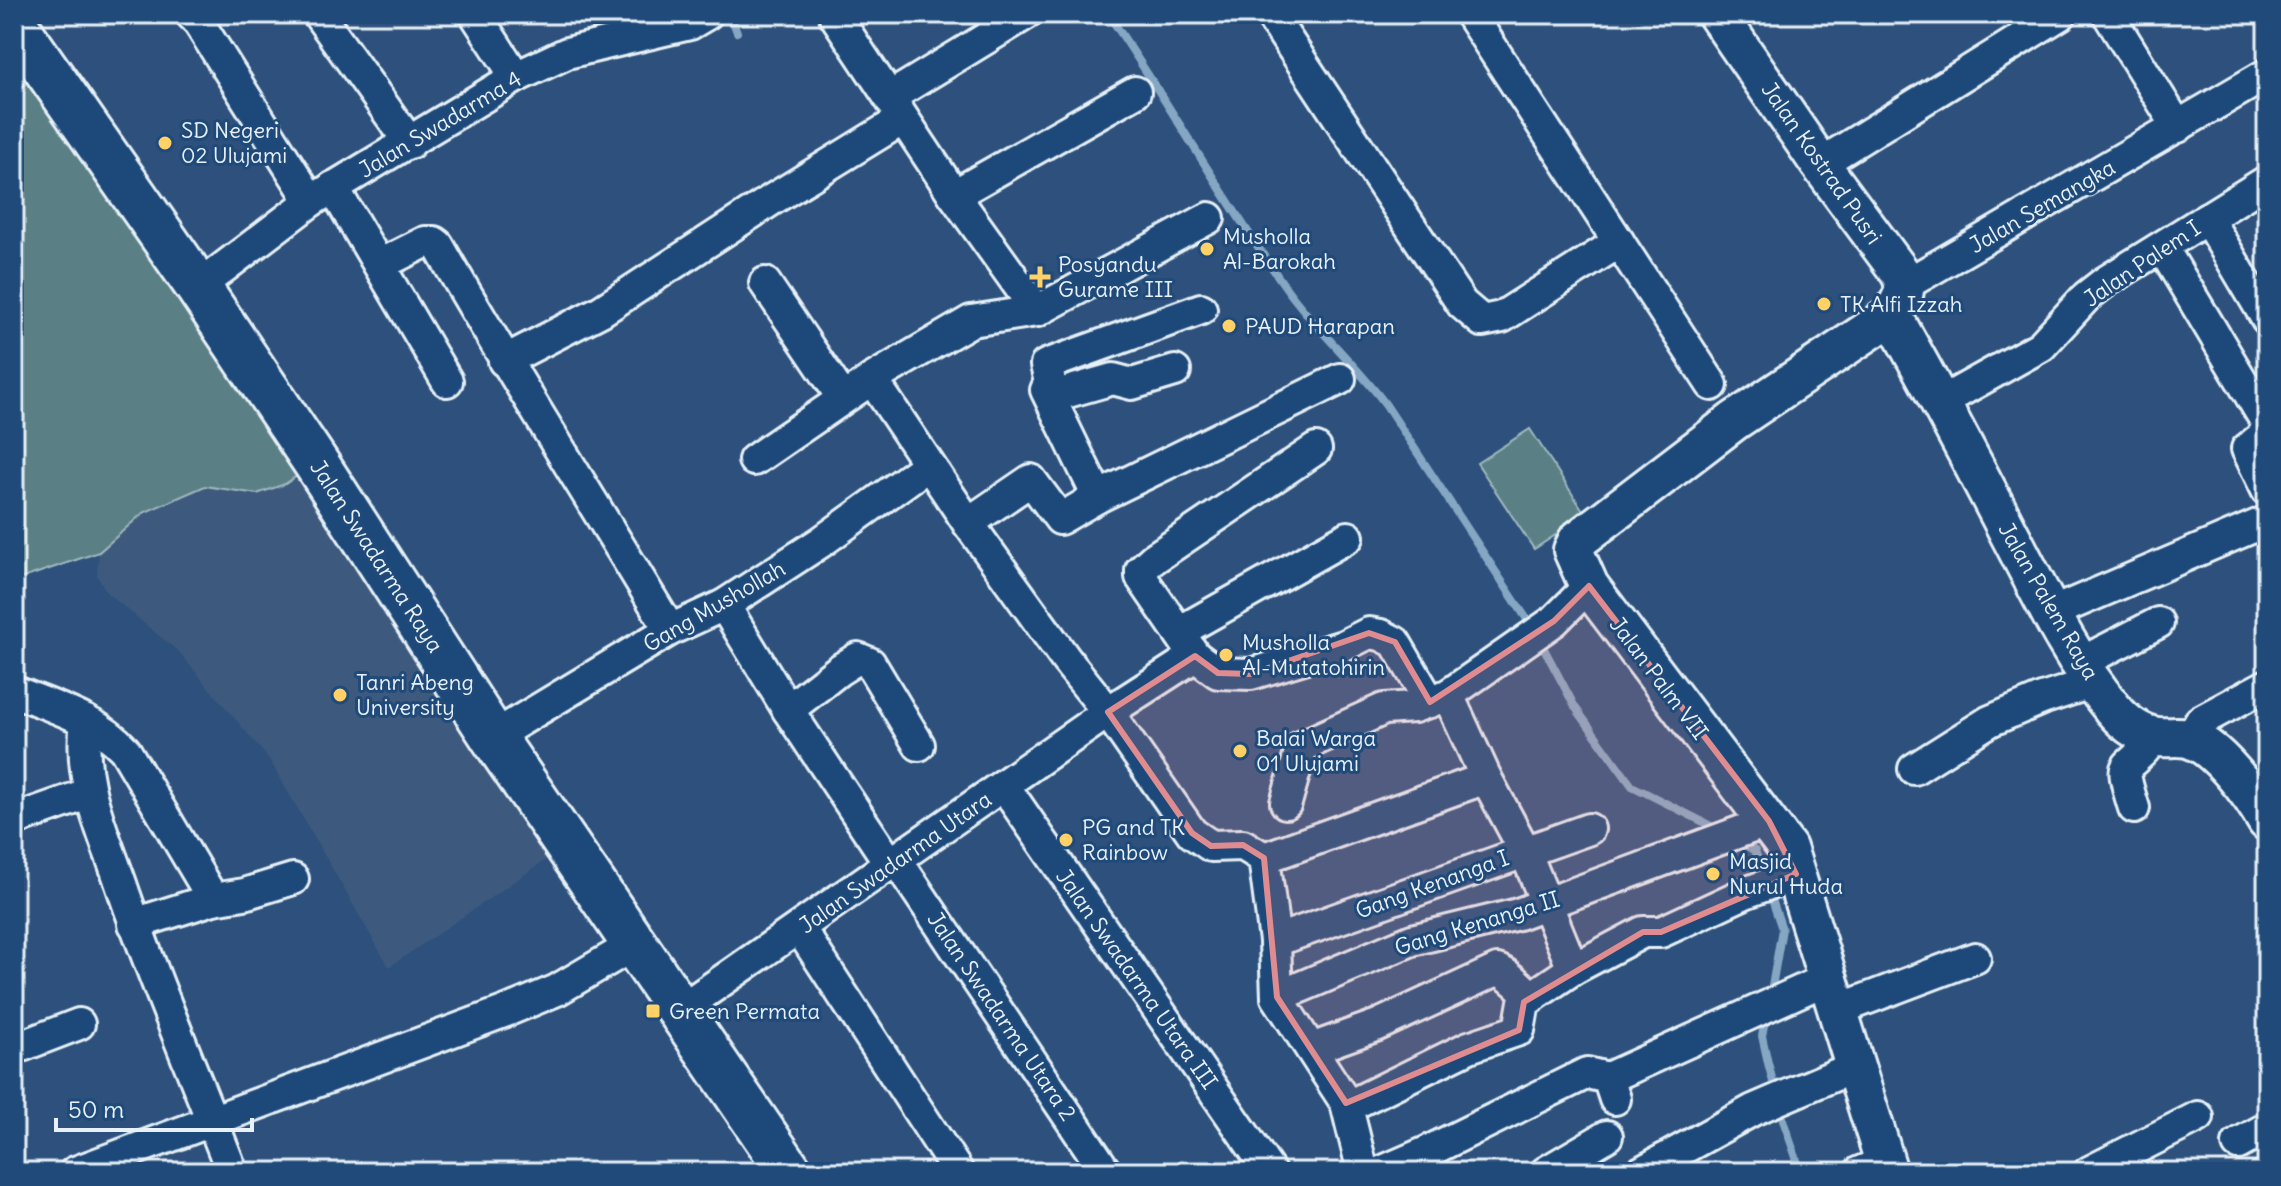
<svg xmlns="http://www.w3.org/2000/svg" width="2281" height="1186" viewBox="0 0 2281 1186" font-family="Delius,sans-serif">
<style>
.built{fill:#3e5a7e}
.green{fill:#5a8086;stroke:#a1b8bf;stroke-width:2}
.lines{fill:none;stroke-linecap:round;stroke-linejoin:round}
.stream{stroke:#85a7c3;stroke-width:8}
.minor-casing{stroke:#e8f1f8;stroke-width:36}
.tertiary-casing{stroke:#e8f1f8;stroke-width:44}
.secondary-casing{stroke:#e8f1f8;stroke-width:50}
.minor{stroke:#1f4a7a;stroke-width:30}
.tertiary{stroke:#1f4a7a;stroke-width:38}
.secondary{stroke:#1f4a7a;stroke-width:44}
.marked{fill:#df8c90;fill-opacity:0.2;stroke:#df8c90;stroke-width:6;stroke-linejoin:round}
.poi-dot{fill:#ffd166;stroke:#1f4a7a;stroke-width:3}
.labels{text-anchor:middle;stroke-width:6;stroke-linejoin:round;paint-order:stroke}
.street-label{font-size:22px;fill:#e8f1f8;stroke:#1f4a7a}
.poi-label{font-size:22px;fill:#e8f1f8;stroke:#1f4a7a;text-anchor:start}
</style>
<rect width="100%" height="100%" fill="#2d517c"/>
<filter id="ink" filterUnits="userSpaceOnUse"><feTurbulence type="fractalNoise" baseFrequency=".0125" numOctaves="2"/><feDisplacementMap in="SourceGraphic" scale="16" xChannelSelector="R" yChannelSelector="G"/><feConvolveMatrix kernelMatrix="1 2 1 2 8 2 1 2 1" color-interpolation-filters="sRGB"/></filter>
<g filter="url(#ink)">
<!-- built -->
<polygon class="built" points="316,463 569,844 389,967 269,759 179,652 107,593 97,575 99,552 143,513 205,486 257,494"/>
<!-- green -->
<g class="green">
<polygon points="14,25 316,463 285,484 257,494 205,486 143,513 99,552 14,581"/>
<polygon points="1530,429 1586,515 1534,549 1477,463"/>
</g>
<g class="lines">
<!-- stream -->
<g class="stream">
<polyline points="730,14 737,32"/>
<path d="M1108 14C1169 103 1222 197 1284 285 1314 328 1355 363 1386 405L1532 627"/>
<polyline points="1539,639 1575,707 1632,786 1721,831"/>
<polyline points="1737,840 1755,851 1765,878"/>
<polyline points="1769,891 1782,929 1770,998"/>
<polyline points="1766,1015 1762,1036 1768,1063 1784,1123 1801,1172"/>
</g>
<defs>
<g id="minor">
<polyline points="191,14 197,20 311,201"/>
<polyline points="318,14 410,143"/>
<polyline points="475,14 516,77"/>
<polyline points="834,14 954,195 1037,311 971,321 872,379 968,523 1067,661 1108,712 1192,833 1211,846 1243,845 1264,858 1275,941 1277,997 1346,1103 1363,1172"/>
<polyline points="1270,14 1462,304 1482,321 1502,317 1619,242"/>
<polyline points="1470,14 1712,385"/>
<polyline points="2108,14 2178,127"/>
<polyline points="890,97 1026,14"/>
<polyline points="1820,164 2061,14"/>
<polyline points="333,187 447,381"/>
<polyline points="954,195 1135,92"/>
<polyline points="2207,218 2267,319"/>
<polyline points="2162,247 2267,423"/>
<path d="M379 265 425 242H434L438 245C512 375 593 501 670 630"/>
<polyline points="765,283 842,397"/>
<polyline points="1905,285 2267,74"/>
<polyline points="198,287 311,201 516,77 567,53 690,24 707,14"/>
<polyline points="1037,311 1209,218"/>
<polyline points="504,361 601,311 773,199 903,119"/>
<polyline points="1050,397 1113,379 1132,384 1175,371"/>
<polyline points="1941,402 2041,346 2087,296 2105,282 2267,181"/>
<polyline points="2267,433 2247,449 2267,490"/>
<polyline points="1316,449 1153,559 1141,570 1141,577 1195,656 1218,673 1251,674 1343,646 1369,633 1381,635 1395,642 1430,702"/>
<polyline points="754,460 872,379"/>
<polyline points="1098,497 1046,390 1050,382 1046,365 1201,309"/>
<polyline points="968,523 1031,480 1060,519 1098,497 1340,379"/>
<polyline points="724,605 788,710 891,865"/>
<polyline points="2051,613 2267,521"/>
<polyline points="1179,632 1348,537"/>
<polyline points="2080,663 2158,623"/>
<path d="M14 691C52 707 97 719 125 750L213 899"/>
<polyline points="788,710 839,670 858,658 870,663 919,745"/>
<path d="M86 721C78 780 101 826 120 881 153 979 195 1075 232 1172"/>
<polyline points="493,737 670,630 724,605 821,542 928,465"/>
<polyline points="2190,738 2200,721 2267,685"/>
<polyline points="1914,769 1990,721 2042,699 2094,682"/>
<polyline points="1486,778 1525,851 1573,969"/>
<polyline points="1004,786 1270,1172"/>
<polyline points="1286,803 1302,746 1384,709 1414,707 1448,695 1554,621 1589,586"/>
<path d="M2134 808C2116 751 2128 777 2154 737"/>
<polyline points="14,820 90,793"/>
<polyline points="1264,858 1486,778 1448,695"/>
<polyline points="897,861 1106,1172"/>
<polyline points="134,924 213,899 244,894 293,879"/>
<polyline points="800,929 958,1172"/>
<polyline points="1275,941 1589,829"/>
<polyline points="1277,997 1412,940 1518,914 1769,821"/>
<polyline points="680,1010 1108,712 1195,656"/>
<polyline points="1837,1010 1975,958"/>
<polyline points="14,1049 79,1024"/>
<path d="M1311 1049 1378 1025 1497 970C1507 972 1522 989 1532 997"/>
<polyline points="1608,1078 1827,979"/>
<polyline points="1346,1103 1359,1101 1469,1047 1519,1030 1524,1002 1573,969 1643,932 1661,932 1745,893 1796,874"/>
<polyline points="2238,1144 2267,1128"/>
<polyline points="75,1172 509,1010 557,990 635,944"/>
<polyline points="1381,1172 1427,1152 1587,1073 1608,1078 1615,1099"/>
<polyline points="1546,1172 1607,1136"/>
<polyline points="1641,1172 1753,1110 1854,1067"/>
<polyline points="1860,1172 1885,1162"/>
<polyline points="2089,1172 2198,1117"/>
</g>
<g id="tertiary">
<path d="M1717 14 1820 164 1899 271C1910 288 1902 299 1892 315L1734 421 1578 540 1573 550 1589 586 1787 848 1888 1172"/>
<path d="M1892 315C1933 388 1972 461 2010 535 2041 594 2070 657 2113 709 2124 722 2140 735 2158 737 2168 738 2179 736 2188 738 2217 746 2253 796 2267 821"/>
</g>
<polyline id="secondary" points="14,23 198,287 316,463 493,737 790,1172"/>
</defs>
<!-- minor casing -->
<use href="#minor" class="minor-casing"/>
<!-- tertiary casing -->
<use href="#tertiary" class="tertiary-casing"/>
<!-- secondary casing -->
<use href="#secondary" class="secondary-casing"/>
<!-- minor -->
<use href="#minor" class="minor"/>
<!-- tertiary -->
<use href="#tertiary" class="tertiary"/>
<!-- secondary -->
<use href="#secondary" class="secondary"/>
</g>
</g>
<!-- marked area -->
<path class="marked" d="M1589 586 1769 821 1796 874 1661 932H1643L1524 1002 1519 1030 1346 1103 1277 997 1264 858 1243 845 1211 846 1192 833 1108 712 1195 656 1218 673 1251 674 1369 633 1395 642 1430 702 1554 621Z"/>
<!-- markers -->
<g class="poi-dot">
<circle cx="165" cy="143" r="8"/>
<circle cx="1207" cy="249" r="8"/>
<path d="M1036 265h8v8h8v8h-8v8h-8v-8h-8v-8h8z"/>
<circle cx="1824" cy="304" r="8"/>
<circle cx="1229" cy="326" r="8"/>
<circle cx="1226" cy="655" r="8"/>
<circle cx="340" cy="695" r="8"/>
<circle cx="1240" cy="751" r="8"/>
<circle cx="1066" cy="840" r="8"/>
<circle cx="1713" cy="874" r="8"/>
<rect x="645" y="1003" width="16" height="16" rx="4"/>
</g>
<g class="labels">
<!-- street labels -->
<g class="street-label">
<text transform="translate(440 124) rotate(-31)" y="8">Jalan Swadarma 4</text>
<text transform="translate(1822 163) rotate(55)" y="8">Jalan Kostrad Pusri</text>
<text transform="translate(2042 206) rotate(-30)" y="8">Jalan Semangka</text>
<text transform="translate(2142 263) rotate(-34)" y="8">Jalan Palem I</text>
<text transform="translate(377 556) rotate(57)" y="8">Jalan Swadarma Raya</text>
<text transform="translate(2049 601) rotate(60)" y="8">Jalan Palem Raya</text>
<text transform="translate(714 606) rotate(-30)" y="8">Gang Mushollah</text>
<text transform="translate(1659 678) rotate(53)" y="8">Jalan Palm VII</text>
<text transform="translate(895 862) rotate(-35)" y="8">Jalan Swadarma Utara</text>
<text transform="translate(1432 884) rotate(-20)" y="8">Gang Kenanga I</text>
<text transform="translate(1477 923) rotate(-17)" y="8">Gang Kenanga II</text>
<text transform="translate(1137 979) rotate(55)" y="8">Jalan Swadarma Utara III</text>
<text transform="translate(1002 1016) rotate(56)" y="8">Jalan Swadarma Utara 2</text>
</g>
<!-- poi labels -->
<g class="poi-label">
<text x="181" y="138">SD Negeri<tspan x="181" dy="25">02 Ulujami</tspan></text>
<text x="1223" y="244">Musholla<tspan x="1223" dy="25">Al-Barokah</tspan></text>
<text x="1058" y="272">Posyandu<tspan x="1058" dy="25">Gurame III</tspan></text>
<text x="1840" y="312">TK Alfi Izzah</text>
<text x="1245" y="334">PAUD Harapan</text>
<text x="1242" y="650">Musholla<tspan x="1242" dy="25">Al-Mutatohirin</tspan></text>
<text x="356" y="690">Tanri Abeng<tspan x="356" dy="25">University</tspan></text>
<text x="1256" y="746">Balai Warga<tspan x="1256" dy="25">01 Ulujami</tspan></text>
<text x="1082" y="835">PG and TK<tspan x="1082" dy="25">Rainbow</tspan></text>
<text x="1729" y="869">Masjid<tspan x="1729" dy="25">Nurul Huda</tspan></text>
<text x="669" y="1019">Green Permata</text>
</g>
</g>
<!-- margin -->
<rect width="2281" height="1186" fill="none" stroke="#1f4a7a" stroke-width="48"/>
<rect x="24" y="24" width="2233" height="1138" fill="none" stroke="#e8f1f8" stroke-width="3" filter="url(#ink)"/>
<!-- scale -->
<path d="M56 1118v12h196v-12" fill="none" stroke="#e8f1f8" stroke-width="4"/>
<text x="68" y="1118" font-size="24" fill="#e8f1f8" stroke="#1f4a7a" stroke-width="6" paint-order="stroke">50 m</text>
</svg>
